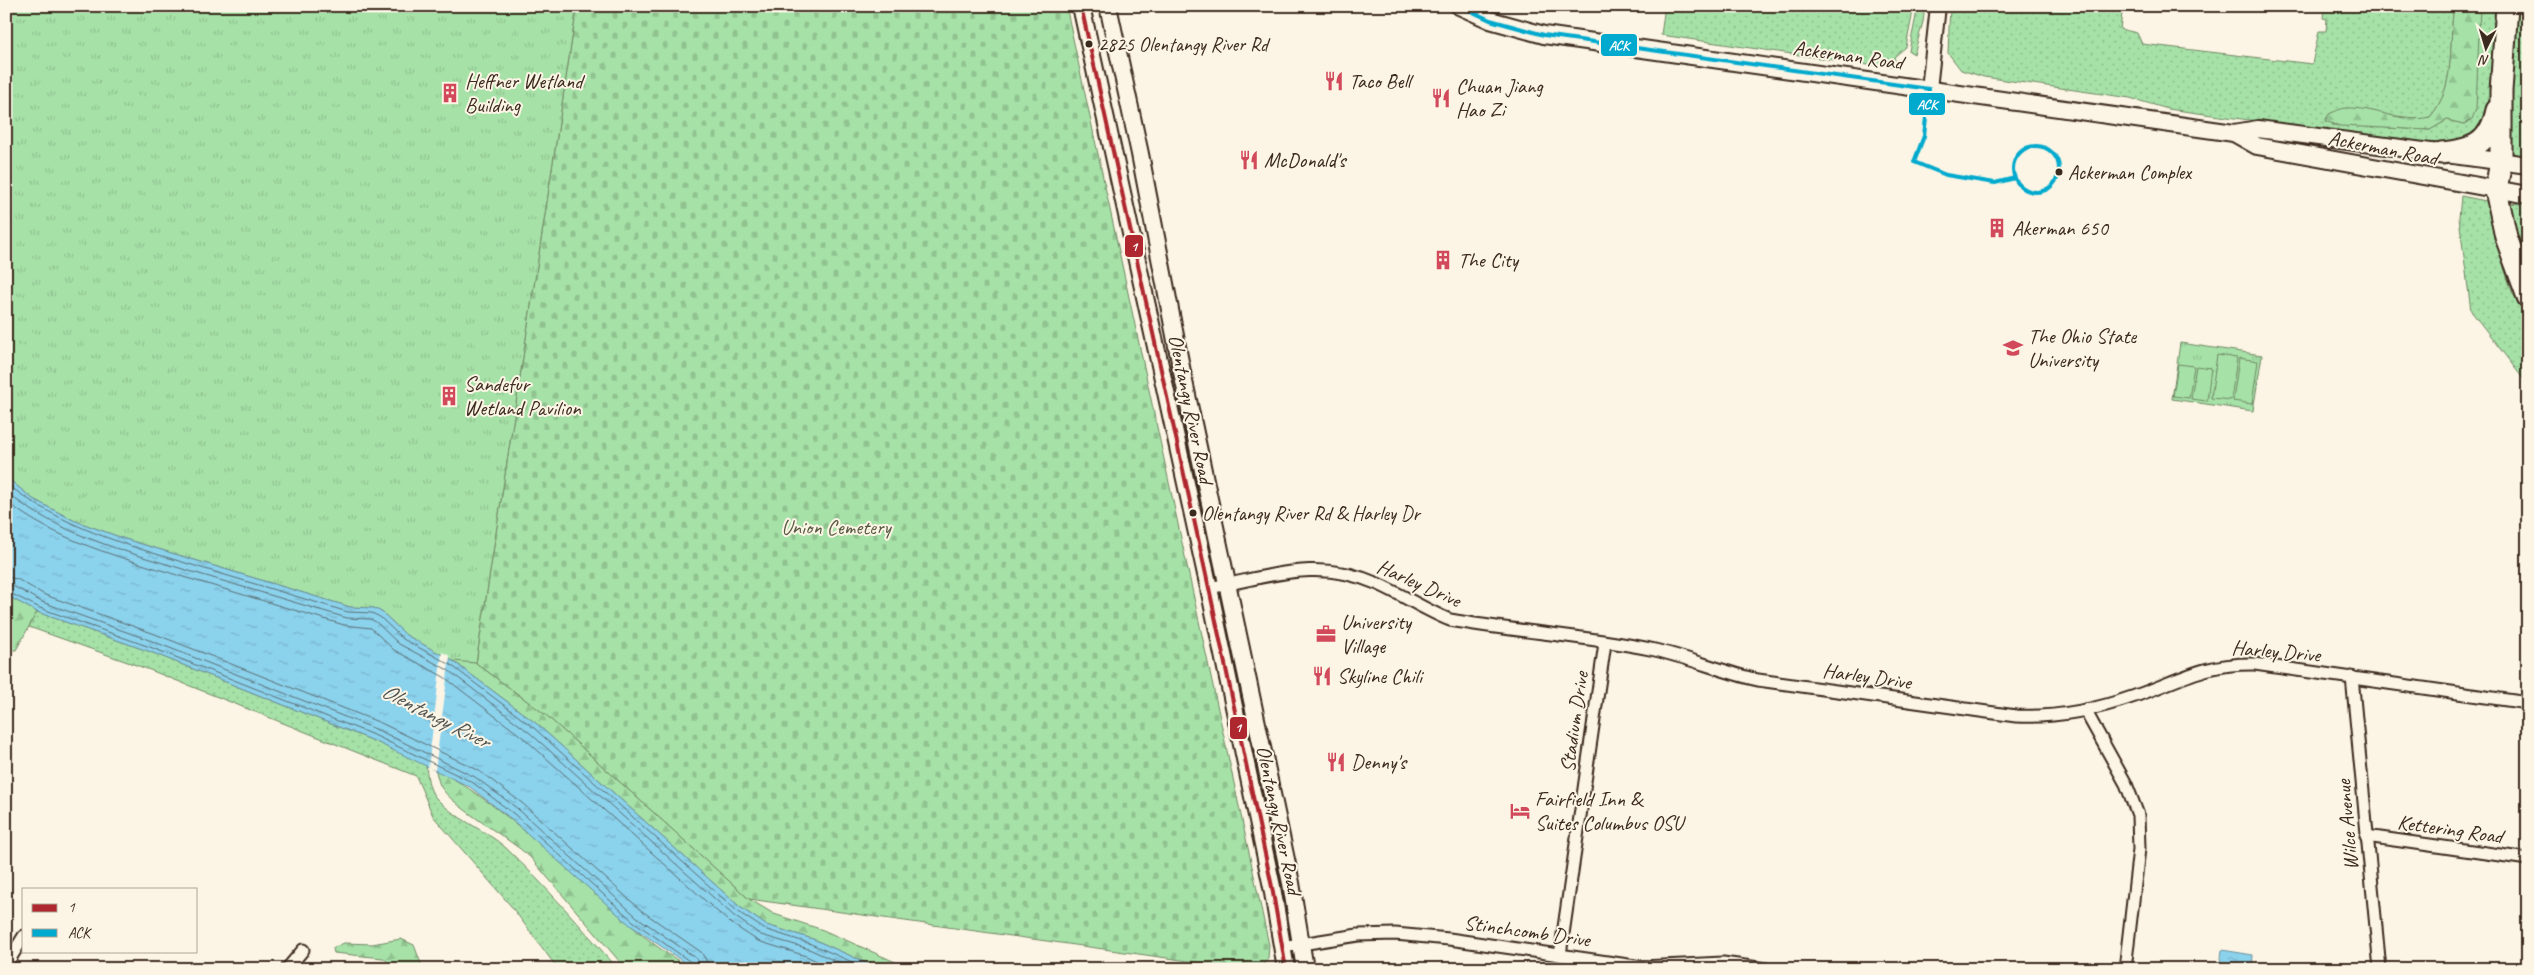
<svg xmlns="http://www.w3.org/2000/svg" width="2534" height="975" viewBox="0 0 2534 975" font-family="Caveat,sans-serif">
<style>
.grass{fill:url(#grass-dots);stroke:#708663}
.forest{fill:url(#forest-firs);stroke:#708663}
.cemetery{fill:url(#cemetery-stones);stroke:#708663}
.park{fill:url(#park-tufts);stroke:#708663}
.garden{fill:#a6e2a8;stroke:#708663}
.water{fill:url(#water-ripples);stroke:#6b8f9a}
.pier{fill:#fcf5e5}
.lines{fill:none;stroke-linecap:round;stroke-linejoin:round}
.shore{stroke:#5b6d71;stroke-width:1}
.minor-casing{stroke:#3b2a1e;stroke-width:15}
.tertiary-casing{stroke:#3b2a1e;stroke-width:18}
.secondary-casing{stroke:#3b2a1e;stroke-width:20}
.motorway-casing{stroke:#3b2a1e;stroke-width:25}
.minor{stroke:#fcf5e5;stroke-width:11}
.tertiary{stroke:#fcf5e5;stroke-width:14}
.secondary{stroke:#fcf5e5;stroke-width:16}
.motorway{stroke:#fcf5e5;stroke-width:21}
.bus-1-casing{stroke:#fcf5e5;stroke-width:8}
.bus-2-casing{stroke:#fcf5e5;stroke-width:8}
.bus-1{stroke:#af272f;stroke-width:4}
.bus-2{stroke:#00a9ce;stroke-width:4}
.bus-dot{fill:#3b2a1e;stroke:#fcf5e5;stroke-width:2}
.labels{text-anchor:middle;stroke-width:4;stroke-linejoin:round;paint-order:stroke}
.bus-label{font-size:20px;fill:#3b2a1e;stroke:#fcf5e5;text-anchor:start}
.street-label{font-size:21px;fill:#3b2a1e;stroke:#fcf5e5}
.poi-label{font-size:21px;fill:#3b2a1e;stroke:#fcf5e5;text-anchor:start}
.park-label{font-size:21px;fill:#565840;stroke:#fcf5e5}
.water-label{font-size:22px;font-style:italic;fill:#4f5452;stroke:#fcf5e5}
.line-badge{stroke:#fcf5e5;stroke-width:2}
.badge-label{font-size:14px;text-anchor:middle;font-weight:bold;fill:#fff}
</style>
<defs>
<pattern id="grass-dots" width="8" height="8" patternUnits="userSpaceOnUse" patternTransform="scale(1.25)"><rect width="8" height="8" fill="#a6e2a8"/><path d="M2 2h.1M6 6h.1" fill="none" stroke="#90c290" stroke-width="1.8" stroke-linecap="round"/></pattern>
<pattern id="forest-firs" width="22" height="20" patternUnits="userSpaceOnUse" patternTransform="scale(1.25)"><rect width="22" height="20" fill="#a6e2a8"/><path d="M5 1l3.5 6h-7zM16 11l3.5 6h-7z" fill="#90c290"/></pattern>
<pattern id="cemetery-stones" width="16" height="16" patternUnits="userSpaceOnUse" patternTransform="scale(1.25)"><rect width="16" height="16" fill="#a6e2a8"/><path d="M2 7V4a2 2 0 0 1 4 0v3zM10 15v-3a2 2 0 0 1 4 0v3z" fill="#90c290"/></pattern>
<pattern id="park-tufts" width="24" height="20" patternUnits="userSpaceOnUse" patternTransform="scale(1.25)"><rect width="24" height="20" fill="#a6e2a8"/><path d="M3 7l-1-3M5 7V3M7 7l1-3M15 17l-1-3M17 17v-4M19 17l1-3" fill="none" stroke="#90c290"/></pattern>
<pattern id="water-ripples" width="26" height="14" patternUnits="userSpaceOnUse" patternTransform="scale(1.25)"><rect width="26" height="14" fill="#8bd2ed"/><path d="M2 4q2-2 4 0t4 0M15 11q2-2 4 0t4 0" fill="none" stroke="#79b4cb"/></pattern>
</defs>
<rect width="100%" height="100%" fill="#fcf5e5"/>
<filter id="ink" filterUnits="userSpaceOnUse"><feTurbulence type="fractalNoise" baseFrequency=".02" numOctaves="2"/><feDisplacementMap in="SourceGraphic" scale="10" xChannelSelector="R" yChannelSelector="G"/><feConvolveMatrix kernelMatrix="1 2 1 2 8 2 1 2 1" color-interpolation-filters="sRGB"/></filter>
<g filter="url(#ink)">
<!-- grass -->
<g class="grass">
<polygon points="1665,6 1914,6 1906,47 1894,57 1897,66 1868,65 1661,35"/>
<polygon points="1918,6 1925,6 1923,22 1914,54 1909,51"/>
<path d="M1950 6H2123L2120 29 2137 33 2142 44 2312 64 2319 31H2326L2327 19 2323 18 2324 6H2454C2448 44 2457 86 2430 117L2423 119 2388 115 2367 110 2332 125 2430 130 2447 120 2464 124 2472 119 2480 6H2498L2491 117 2484 134 2441 145 2426 144 2168 109 2130 98 1984 77 1961 70 1948 53Z"/>
<polygon points="2516,6 2528,6 2528,158 2509,155"/>
<polygon points="2461,196 2486,201 2492,207 2504,268 2513,294 2528,318 2528,385 2471,311 2459,218"/>
<polygon points="2511,203 2528,205 2528,277 2517,249 2509,206"/>
<path d="M37 612 148 651 374 741 426 764C427 775 428 788 435 797 454 819 485 829 506 848 546 886 582 928 618 969H558L511 906 433 816 416 776 150 670 29 627Z"/>
</g>
<!-- forest -->
<g class="forest">
<polygon points="577,6 476,663 546,715 749,899 774,914 823,930 911,969 880,969 813,939 766,925 740,907 537,724 453,661"/>
<path d="M2454 6H2480L2476 109 2472 119 2464 124 2447 120 2430 130 2340 126 2325 121 2329 114C2334 112 2341 108 2347 108 2375 107 2402 124 2430 117 2457 86 2448 44 2454 6Z"/>
<polygon points="6,595 37,612 16,650 6,650"/>
<path d="M435 768C497 802 545 849 597 895 626 921 658 952 694 969H626L530 857C509 838 453 807 441 787 438 782 437 774 435 768Z"/>
<polygon points="401,939 414,945 423,969 397,969 383,958 334,953 333,948 344,943 372,944"/>
</g>
<!-- cemetery -->
<polygon class="cemetery" points="577,6 1066,6 1269,945 1268,959 1260,969 1245,969 749,899 546,715 476,663"/>
<!-- park -->
<g class="park">
<polygon points="6,6 577,6 476,663 453,661 426,646 406,635 383,613 374,608 350,607 125,539 73,520 33,499 6,477"/>
<polygon points="2180,343 2262,355 2253,411 2172,399"/>
</g>
<!-- garden -->
<g class="garden">
<polygon points="2217,355 2237,358 2231,400 2211,398"/>
<polygon points="2239,358 2258,361 2252,404 2233,401"/>
<polygon points="2178,364 2194,366 2189,398 2173,396"/>
<polygon points="2196,366 2211,368 2207,401 2191,399"/>
</g>
<!-- water -->
<g class="water">
<polygon points="6,477 33,499 73,520 125,539 350,607 374,608 383,613 406,635 453,661 537,724 740,907 766,925 813,939 880,969 694,969 630,925 510,818 470,787 374,741 148,651 37,612 6,595"/>
<polygon points="2222,950 2253,955 2252,969 2220,966"/>
</g>
<!-- pier -->
<polygon class="pier" points="442,652 450,656 435,770 428,768"/>
<g class="lines">
<!-- shore -->
<g class="shore">
<path d="M6 483C60 527 127 545 192 565 244 581 296 596 348 612L372 613 380 617 403 639 451 665 534 728 737 911 764 929 811 944 868 969"/>
<path d="M6 492C58 534 124 551 186 570 240 586 293 602 347 618L370 619 376 622 399 644 448 670 530 733 734 916 761 935 809 949 853 969"/>
<path d="M6 501C55 541 121 557 180 576 235 592 290 609 344 625L371 628 394 650 444 677 525 739 729 922 758 941 806 956 834 969"/>
<polyline points="6,577 17,579 45,595 155,634 381,723 478,770 522,803 642,911 701,952 706,960 708,969"/>
<polyline points="6,584 13,586 42,602 152,641 378,730 475,777 518,809 637,917 696,958 701,969"/>
<polyline points="6,591 40,608 150,647 376,736 472,782 514,814 633,921 692,963 694,969"/>
</g>
<defs>
<g id="minor">
<path d="M1209 588C1270 577 1317 557 1378 584 1403 595 1425 610 1450 620 1518 632 1588 636 1655 650 1690 658 1723 672 1758 680L2016 716C2055 718 2098 709 2135 696 2181 680 2204 663 2255 664L2528 703"/>
<polyline points="2352,677 2380,969"/>
<polyline points="2085,710 2126,784 2138,815 2139,849 2125,969"/>
<polyline points="2366,836 2528,859"/>
<polyline points="1282,947 1358,935 1395,934 1449,939 1642,967 1723,963 1766,969"/>
<polyline points="1560,955 1605,643"/>
<polyline points="6,965 24,936"/>
<polyline points="287,969 303,950"/>
</g>
<polyline id="tertiary" points="1929,89 1938,6"/>
<g id="secondary">
<polyline points="1081,6 1209,588 1272,887 1286,969"/>
<polyline points="1108,6 1140,154 1182,372 1291,883 1305,969"/>
<polyline points="1459,6 1490,20 1544,35 2234,133 2258,129 2528,165"/>
<polyline points="2234,133 2257,146 2528,195"/>
</g>
<g id="motorway">
<polyline points="2507,6 2501,91 2501,161 2496,190 2506,237 2528,297"/>
<path d="M2441 153C2473 150 2490 144 2497 110"/>
</g>
</defs>
<!-- minor casing -->
<use href="#minor" class="minor-casing"/>
<!-- tertiary casing -->
<use href="#tertiary" class="tertiary-casing"/>
<!-- secondary casing -->
<use href="#secondary" class="secondary-casing"/>
<!-- motorway casing -->
<use href="#motorway" class="motorway-casing"/>
<!-- minor -->
<use href="#minor" class="minor"/>
<!-- tertiary -->
<use href="#tertiary" class="tertiary"/>
<!-- secondary -->
<use href="#secondary" class="secondary"/>
<!-- motorway -->
<use href="#motorway" class="motorway"/>
<defs>
<polyline id="bus-1" points="1081,6 1209,588 1272,887 1286,969"/>
<g id="bus-2">
<polyline points="1460,6 1490,20 1544,35 1929,89 1924,136 1914,162 1946,175 1995,183 2015,178"/>
<circle cx="2036" cy="169" r="23"/>
</g>
</defs>
<!-- bus-1 casing -->
<use href="#bus-1" class="bus-1-casing"/>
<!-- bus-2 casing -->
<use href="#bus-2" class="bus-2-casing"/>
<!-- bus-1 -->
<use href="#bus-1" class="bus-1"/>
<!-- bus-2 -->
<use href="#bus-2" class="bus-2"/>
</g>
</g>
<!-- icons -->
<defs>
<symbol id="restaurant-bare" viewBox="-9 -9 18 18"><path d="M-5-6h1v4h1v-4h1v4h1v-4h1v5L-1.5 .5V6h-2V.5L-5-1ZM5-6V6H3V1.5H1.5Q1.5-4 5-6Z" fill="#d1495b" stroke="#fcf5e5" stroke-width="2.5" paint-order="stroke"/></symbol>
<symbol id="building-bare" viewBox="-9 -9 18 18"><path d="M-4-6H4V6H1V3H-1V6H-4ZM-2.5-4.3h1.7v1.8h-1.7ZM.8-4.3h1.7v1.8H.8ZM-2.5-1h1.7V.8h-1.7ZM.8-1h1.7V.8H.8Z" fill="#d1495b" stroke="#fcf5e5" stroke-width="2.5" paint-order="stroke"/></symbol>
<symbol id="university-bare" viewBox="-9 -9 18 18"><path d="M0-5L7-2L0 1L-7-2ZM-4 1L0 2.5L4 1V4Q0 6-4 4Z" fill="#d1495b" stroke="#fcf5e5" stroke-width="2.5" paint-order="stroke"/></symbol>
<symbol id="office-bare" viewBox="-9 -9 18 18"><path d="M-6-3h4V-5.5h4V-3h4V5H-6ZM-1-4.5V-3h2v-1.5ZM-6 0V1H6V0Z" fill="#d1495b" stroke="#fcf5e5" stroke-width="2.5" paint-order="stroke"/></symbol>
<symbol id="hotel-bare" viewBox="-9 -9 18 18"><path d="M-6-4.5h1.5V1H6V5H4.5V3h-9V5H-6ZM-4 0a1.8 1.8 0 1 1 3.6 0ZM.5 0V-2.5h3Q6-2.5 6 0Z" fill="#d1495b" stroke="#fcf5e5" stroke-width="2.5" paint-order="stroke"/></symbol>
</defs>
<g fill-rule="evenodd">
<use href="#restaurant-bare" x="1320" y="67" width="28" height="28"/>
<use href="#building-bare" x="436" y="79" width="28" height="28"/>
<use href="#restaurant-bare" x="1427" y="84" width="28" height="28"/>
<use href="#restaurant-bare" x="1235" y="146" width="28" height="28"/>
<use href="#building-bare" x="1983" y="214" width="28" height="28"/>
<use href="#building-bare" x="1429" y="246" width="28" height="28"/>
<use href="#university-bare" x="1999" y="334" width="28" height="28"/>
<use href="#building-bare" x="435" y="382" width="28" height="28"/>
<use href="#office-bare" x="1312" y="620" width="28" height="28"/>
<use href="#restaurant-bare" x="1308" y="662" width="28" height="28"/>
<use href="#restaurant-bare" x="1322" y="748" width="28" height="28"/>
<use href="#hotel-bare" x="1506" y="797" width="28" height="28"/>
</g>
<!-- markers -->
<g class="bus-dot">
<circle cx="1089" cy="44" r="4.5"/>
<circle cx="2059" cy="172" r="4.5"/>
<circle cx="1193" cy="513" r="4.5"/>
</g>
<g class="labels">
<!-- bus labels -->
<g class="bus-label">
<text x="1098" y="51">2825 Olentangy River Rd</text>
<text x="2068" y="179">Ackerman Complex</text>
<text x="1202" y="520">Olentangy River Rd &amp; Harley Dr</text>
</g>
<!-- street labels -->
<g class="street-label">
<text transform="translate(1848 55) rotate(8)" y="7">Ackerman Road</text>
<text transform="translate(2383 148) rotate(11)" y="7">Ackerman Road</text>
<text transform="translate(1191 409) rotate(78)" y="7">Olentangy River Road</text>
<text transform="translate(1419 583) rotate(24)" y="7">Harley Drive</text>
<text transform="translate(2276 651) rotate(5)" y="7">Harley Drive</text>
<text transform="translate(1867 676) rotate(8)" y="7">Harley Drive</text>
<text transform="translate(1574 722) rotate(-82)" y="7">Stadium Drive</text>
<text transform="translate(1279 820) rotate(78)" y="7">Olentangy River Road</text>
<text transform="translate(2347 825) rotate(-95)" y="7">Wilce Avenue</text>
<text transform="translate(2450 829) rotate(8)" y="7">Kettering Road</text>
<text transform="translate(1527 931) rotate(8)" y="7">Stinchcomb Drive</text>
</g>
<!-- poi labels -->
<g class="poi-label">
<text x="465" y="88">Heffner Wetland<tspan x="465" dy="24">Building</tspan></text>
<text x="1349" y="88">Taco Bell</text>
<text x="1456" y="93">Chuan Jiang<tspan x="1456" dy="24">Hao Zi</tspan></text>
<text x="1264" y="167">McDonald's</text>
<text x="2012" y="235">Akerman 650</text>
<text x="1458" y="267">The City</text>
<text x="2028" y="343">The Ohio State<tspan x="2028" dy="24">University</tspan></text>
<text x="464" y="391">Sandefur<tspan x="464" dy="24">Wetland Pavilion</tspan></text>
<text x="1341" y="629">University<tspan x="1341" dy="24">Village</tspan></text>
<text x="1337" y="683">Skyline Chili</text>
<text x="1351" y="769">Denny's</text>
<text x="1535" y="806">Fairfield Inn &amp;<tspan x="1535" dy="24">Suites Columbus OSU</tspan></text>
</g>
<!-- park labels -->
<g class="park-label">
<text x="836" y="534">Union Cemetery</text>
</g>
<!-- water labels -->
<g class="water-label">
<text transform="translate(436 715) rotate(27)" y="8">Olentangy River</text>
</g>
</g>
<g class="line-badge">
<rect x="1600" y="33" width="38" height="24" rx="5" fill="#00a9ce"/>
<rect x="1908" y="92" width="38" height="24" rx="5" fill="#00a9ce"/>
<rect x="1124" y="234" width="20" height="24" rx="5" fill="#af272f"/>
<rect x="1229" y="716" width="19" height="24" rx="5" fill="#af272f"/>
</g>
<g class="badge-label">
<text x="1619" y="50">ACK</text>
<text x="1927" y="109">ACK</text>
<text x="1134" y="251">1</text>
<text x="1238" y="732">1</text>
</g>
<!-- margin -->
<rect width="2534" height="975" fill="none" stroke="#fcf5e5" stroke-width="25"/>
<rect x="12" y="12" width="2509" height="950" fill="none" stroke="#3b2a1e" stroke-width="2" filter="url(#ink)"/>
<!-- legend -->
<rect x="22" y="888" width="175" height="65" fill="#fcf5e5" stroke="#afa495"/>
<rect x="32" y="904" width="25" height="8" fill="#af272f" stroke="#afa495"/>
<text x="68" y="912" font-size="15" fill="#3b2a1e">1</text>
<rect x="32" y="929" width="25" height="8" fill="#00a9ce" stroke="#afa495"/>
<text x="68" y="938" font-size="15" fill="#3b2a1e">ACK</text>
<!-- north arrow -->
<g transform="translate(2486 48) rotate(185)" stroke="#fcf5e5" stroke-width="4" paint-order="stroke">
<path d="M0-4L9 19L0 12L-9 19Z" fill="#3b2a1e"/>
<text y="-8" font-size="14" font-weight="bold" text-anchor="middle" fill="#3b2a1e">N</text>
</g>
</svg>
